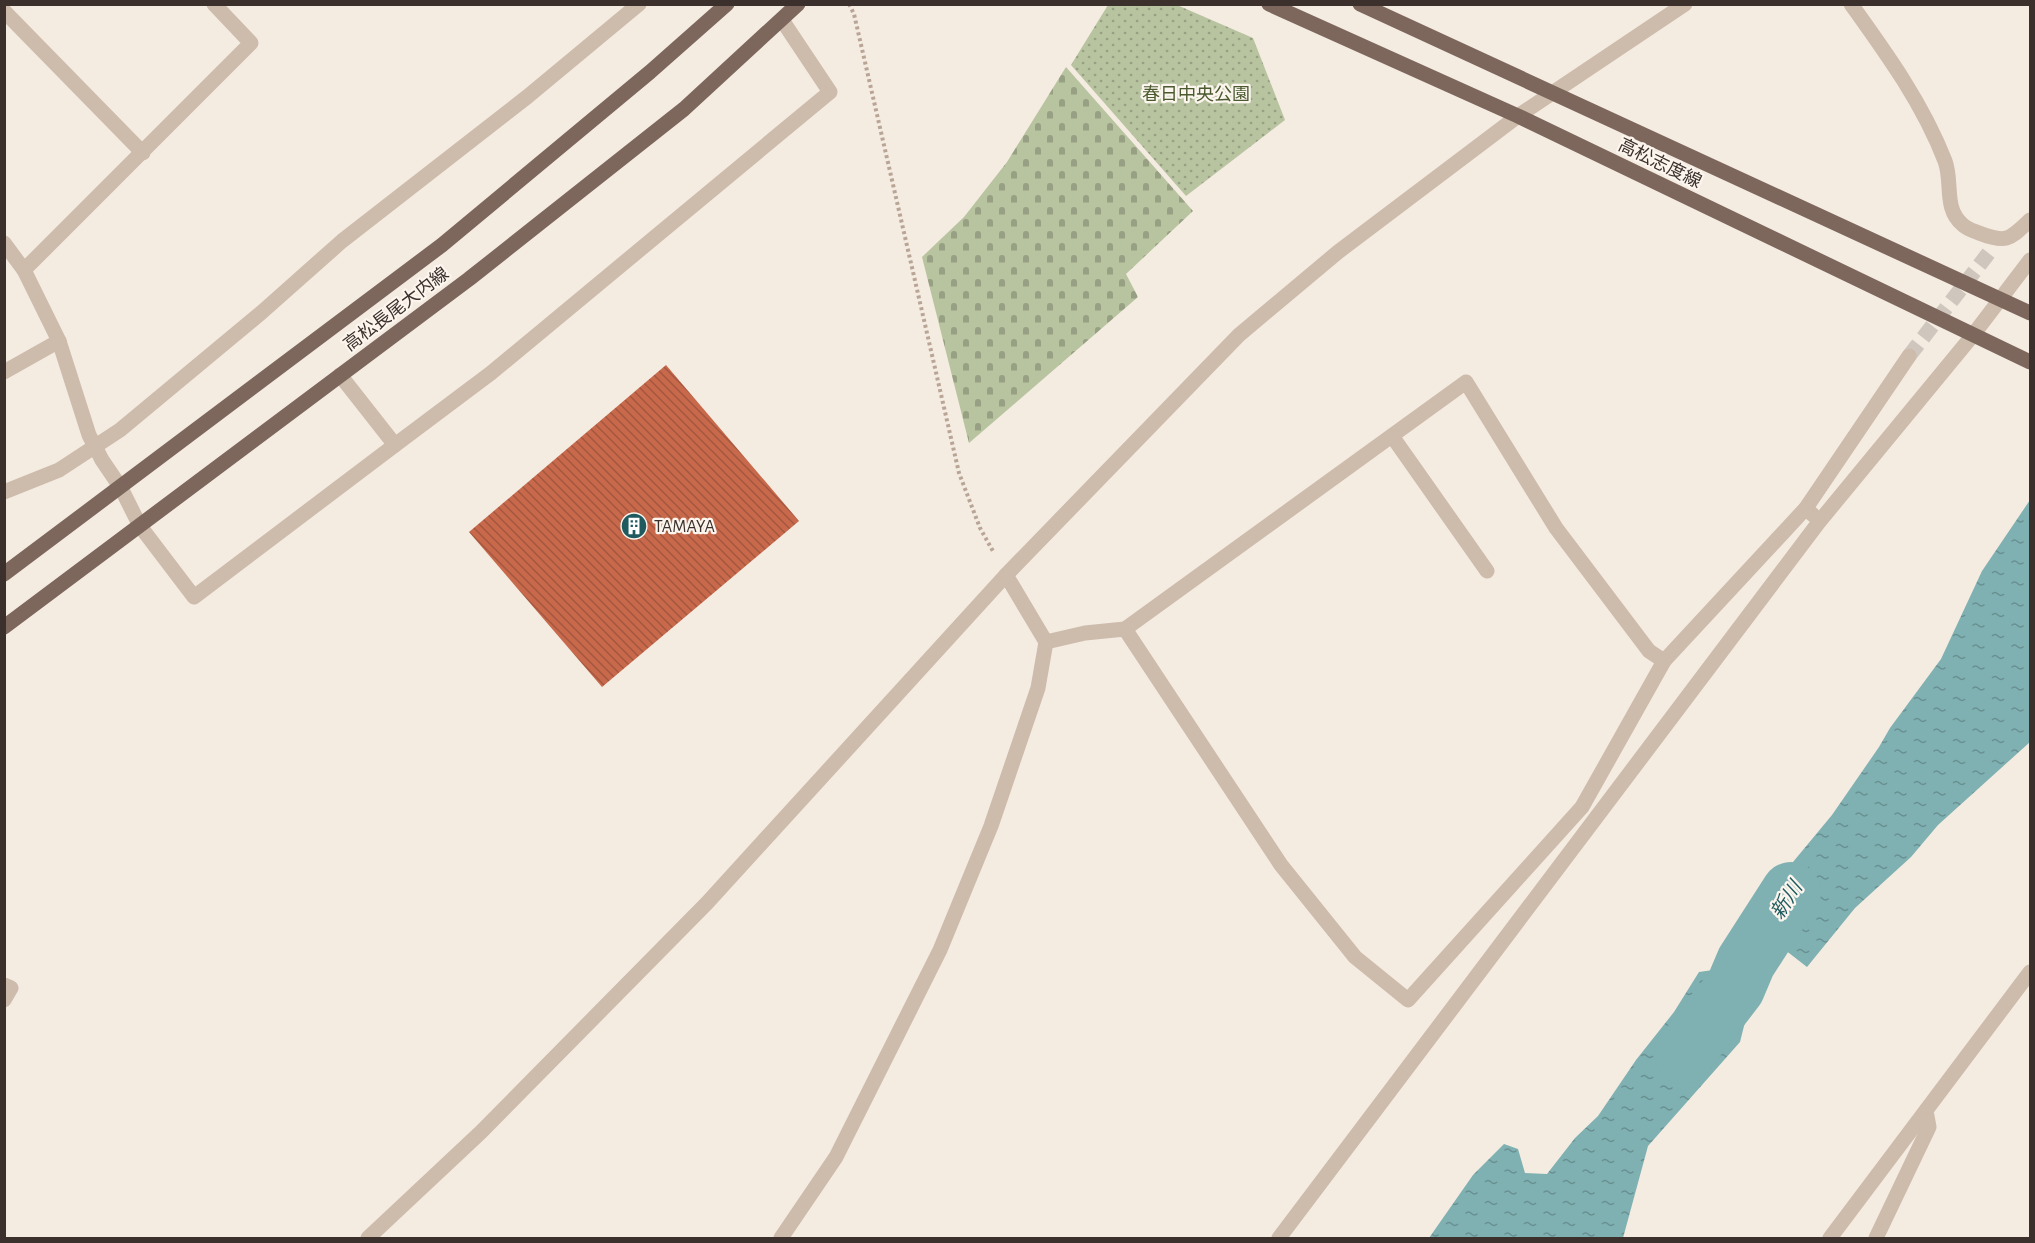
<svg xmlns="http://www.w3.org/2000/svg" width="2035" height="1243" viewBox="0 0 2035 1243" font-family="'Alegreya Sans','Noto Sans JP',sans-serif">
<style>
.grass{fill:url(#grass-dots)}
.cemetery{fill:url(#cemetery-stones)}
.water{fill:url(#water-ripples)}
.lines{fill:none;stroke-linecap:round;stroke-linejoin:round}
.river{stroke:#7fb0b2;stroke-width:60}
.building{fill:url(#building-back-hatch)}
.minor-tunnel{stroke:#cfc6bd;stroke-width:15;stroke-dasharray:15 8;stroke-linecap:butt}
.path{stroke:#b9a596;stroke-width:4;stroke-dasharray:3 3;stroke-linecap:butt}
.minor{stroke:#cdbbac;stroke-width:15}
.major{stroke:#7d675c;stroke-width:15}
.labels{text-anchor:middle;stroke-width:4.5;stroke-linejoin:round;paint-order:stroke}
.park-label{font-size:18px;fill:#4a5a2e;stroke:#fbf5ee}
.street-label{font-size:18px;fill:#3b302b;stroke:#fbf5ee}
.poi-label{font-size:18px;fill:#3b302b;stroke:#fbf5ee;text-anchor:start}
.water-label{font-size:20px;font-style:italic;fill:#1f5a5e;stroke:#fbf5ee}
</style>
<defs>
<pattern id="grass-dots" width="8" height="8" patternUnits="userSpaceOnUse" patternTransform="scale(1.5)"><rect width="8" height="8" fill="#b8c4a0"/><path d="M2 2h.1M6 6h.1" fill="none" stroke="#97a083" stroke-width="1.8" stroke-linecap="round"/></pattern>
<pattern id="cemetery-stones" width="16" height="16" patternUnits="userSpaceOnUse" patternTransform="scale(1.5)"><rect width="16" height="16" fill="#b8c4a0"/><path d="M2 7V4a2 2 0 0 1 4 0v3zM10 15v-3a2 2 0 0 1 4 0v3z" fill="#97a083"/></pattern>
<pattern id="water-ripples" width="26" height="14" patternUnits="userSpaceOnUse" patternTransform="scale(1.5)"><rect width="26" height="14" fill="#7fb0b2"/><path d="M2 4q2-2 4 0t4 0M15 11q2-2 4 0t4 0" fill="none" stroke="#699091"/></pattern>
<pattern id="building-back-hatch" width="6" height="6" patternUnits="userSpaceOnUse" patternTransform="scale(1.5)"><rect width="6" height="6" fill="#c8694b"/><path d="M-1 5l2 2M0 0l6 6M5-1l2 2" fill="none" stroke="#a4573f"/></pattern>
</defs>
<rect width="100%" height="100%" fill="#f4ebe1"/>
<!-- grass -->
<polygon class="grass" points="1108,5 1177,5 1253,38 1285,120 1186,196 1071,65"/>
<!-- cemetery -->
<polygon class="cemetery" points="1066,67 1193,211 1126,274 1138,297 969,443 922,257 964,217 1007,162"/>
<!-- water -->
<g class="water">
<polygon points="2030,500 2030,742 1938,825 1911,857 1855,908 1807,967 1780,946 1757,972 1736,954 1757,930 1742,917 1793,862 1832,815 1879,747 1890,728 1941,659 1982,571"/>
<polygon points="1713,970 1750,1002 1740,1042 1648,1146 1623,1238 1429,1238 1473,1175 1504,1144 1518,1149 1525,1173 1547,1174 1575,1138 1598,1116 1636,1060 1674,1012 1699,972"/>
</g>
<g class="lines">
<!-- river -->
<polyline class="river" points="1684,1054 1735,988 1746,962 1791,892"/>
</g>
<!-- building -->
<polygon class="building" points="666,365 799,521 602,687 469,532"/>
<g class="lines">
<!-- minor-tunnel -->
<polyline class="minor-tunnel" points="1909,356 1991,250"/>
<!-- path -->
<polyline class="path" points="849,4 854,14 959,473 980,528 994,553"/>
<!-- minor -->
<g class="minor">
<path d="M1851 4C1887 54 1923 104 1945 161 1953 182 1943 209 1963 225 1967 229 1974 231 1979 233 2007 244 2010 239 2030 220"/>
<polyline points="4,11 143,153"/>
<polyline points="4,243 24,270 251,43 214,4"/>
<polyline points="24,270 59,341 89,435 102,460 121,488 140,526 194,597 395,445"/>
<polyline points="4,372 59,341"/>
<polyline points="340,375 395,445 491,373 830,92 782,20"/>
<polyline points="1392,436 1487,571"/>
<polyline points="4,492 59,470 120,430 262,312 342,241 527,97 639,4"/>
<polyline points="1813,515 1806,508 1909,356"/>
<polyline points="1006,575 1046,642 1085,633 1125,629 1281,865 1355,957 1408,1000 1582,807 1664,661 1806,508"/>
<polyline points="1125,629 1466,382 1556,528 1649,651 1664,661"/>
<polyline points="4,985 11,988 4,1000"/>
<polyline points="368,1238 481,1132 707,903 1006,575 1239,335 1338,252 1518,116 1685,4"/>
<polyline points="781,1238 836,1157 940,950 991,826 1038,688 1046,642"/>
<polyline points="1279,1238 1819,522 1973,335 2030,260"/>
<polyline points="1830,1238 2030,972"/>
<polyline points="1876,1238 1929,1127 1926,1111"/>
</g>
<!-- major -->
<g class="major">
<polyline points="1269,4 1518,116 2030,362"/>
<polyline points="1360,4 2030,313"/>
<polyline points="4,574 442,245 650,72 727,4"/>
<polyline points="4,627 469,279 684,109 798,4"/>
</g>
</g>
<!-- icons -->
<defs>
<symbol id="building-disc" viewBox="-11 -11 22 22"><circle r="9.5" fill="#1f5a5e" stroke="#fbf5ee"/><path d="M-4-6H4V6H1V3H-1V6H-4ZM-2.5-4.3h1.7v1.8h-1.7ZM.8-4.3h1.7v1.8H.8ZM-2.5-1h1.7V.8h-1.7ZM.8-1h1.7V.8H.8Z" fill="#fff"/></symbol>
</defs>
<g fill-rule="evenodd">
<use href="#building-disc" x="619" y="511" width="30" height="30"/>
</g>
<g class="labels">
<!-- park labels -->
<g class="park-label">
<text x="1196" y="100">春日中央公園</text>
</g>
<!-- street labels -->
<g class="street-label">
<text transform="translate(1660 163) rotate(26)" y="6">高松志度線</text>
<text transform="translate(396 309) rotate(-37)" y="6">高松長尾大内線</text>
</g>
<!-- poi labels -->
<g class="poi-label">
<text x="654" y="532">TAMAYA</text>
</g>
<!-- water labels -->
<g class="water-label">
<text transform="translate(1786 900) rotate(-57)" y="7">新川</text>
</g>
</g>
<!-- border -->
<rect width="2035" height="1243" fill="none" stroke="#3b302b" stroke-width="12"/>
</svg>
